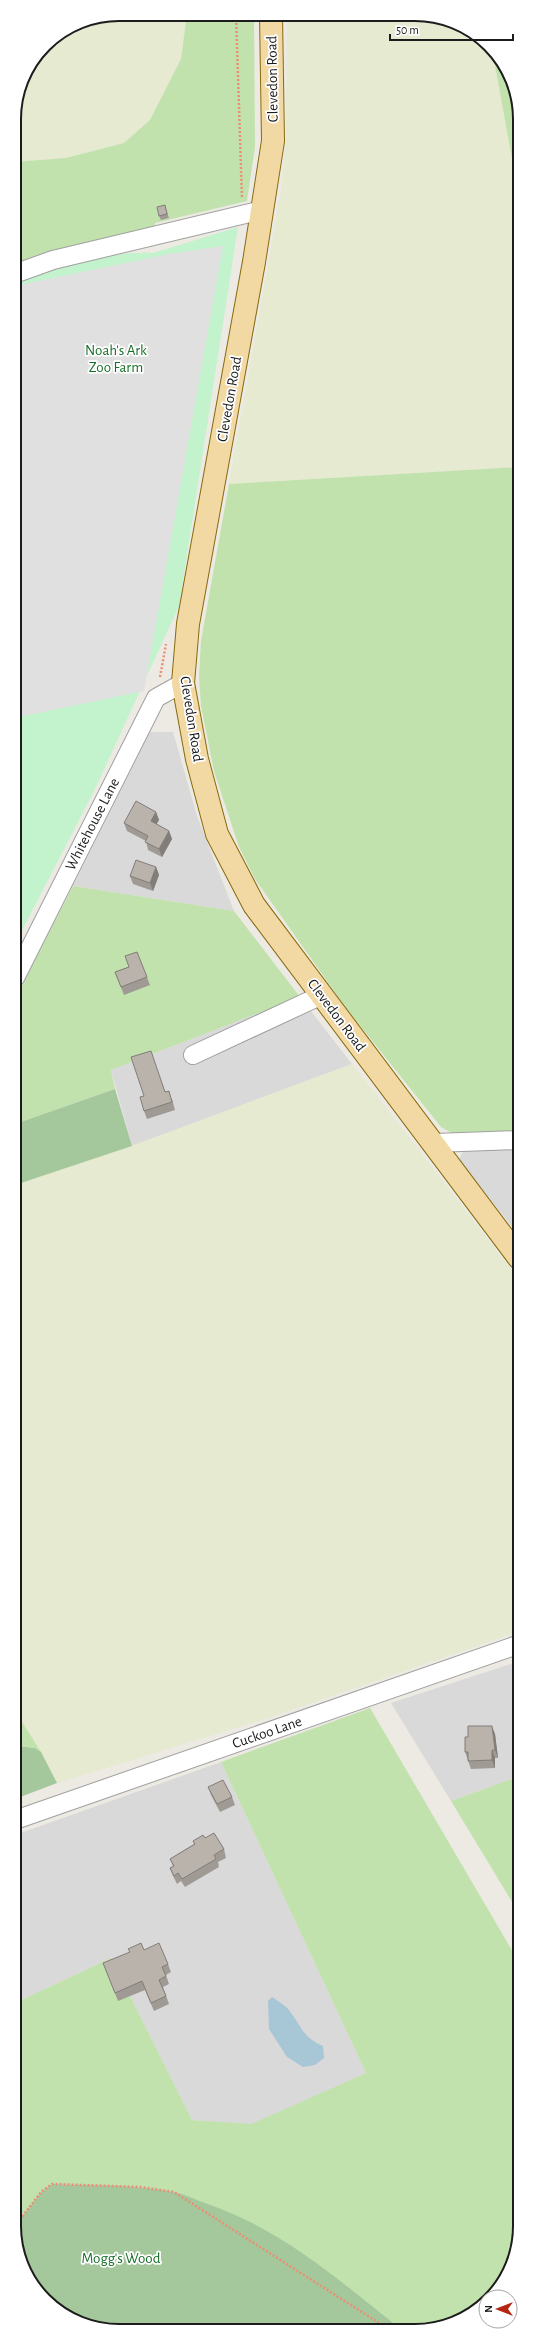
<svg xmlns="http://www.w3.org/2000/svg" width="534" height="2345" viewBox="0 0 534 2345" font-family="'Alegreya Sans',sans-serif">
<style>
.residential{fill:#dad9d9}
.farmland{fill:#e5ead0}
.grass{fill:#c1e2ad}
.forest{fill:#a4c89b}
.park{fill:#c3f3cc}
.parking{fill:#e0e0e0}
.water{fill:#a7c6d6}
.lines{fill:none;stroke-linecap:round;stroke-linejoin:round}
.minor-casing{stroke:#a0a0a0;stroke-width:20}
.major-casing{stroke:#866b0f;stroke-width:24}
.path{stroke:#eb8e75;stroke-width:2.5;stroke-dasharray:2 2;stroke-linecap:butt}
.minor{stroke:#fff;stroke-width:18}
.major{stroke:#f2d8a2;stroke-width:22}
.wall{fill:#9f9a94}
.shaded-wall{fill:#827d78}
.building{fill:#b9b3ac;stroke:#827d78}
.labels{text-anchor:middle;stroke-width:3.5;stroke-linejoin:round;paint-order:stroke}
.street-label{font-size:15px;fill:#1c1c1c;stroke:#fff}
.park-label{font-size:15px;fill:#166e27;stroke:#fff}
.rim{fill:none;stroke:#1c1c1c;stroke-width:2}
</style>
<rect width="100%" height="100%" fill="#eceae3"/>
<!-- residential -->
<g class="residential">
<polygon points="150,732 173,732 197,816 234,911 73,886"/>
<polygon points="300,997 352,1064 132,1146 111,1070"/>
<polygon points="519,1146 519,1236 459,1159 465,1148"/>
<polygon points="520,1661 520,1776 451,1801 391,1703"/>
<polygon points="221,1762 366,2073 251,2125 192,2120 111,1958 15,2003 15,1835"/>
</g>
<!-- farmland -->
<g class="farmland">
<polygon points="119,14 187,14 181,59 150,120 124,143 66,158 14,162 14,113 25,73 45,45 79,22"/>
<polygon points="287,15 435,16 467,28 492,49 519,197 519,467 229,484 281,191 286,141"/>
<polygon points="352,1064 519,1279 520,1631 265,1719 57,1783 15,1711 15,1185 126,1148"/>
</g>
<!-- grass -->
<g class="grass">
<polygon points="187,14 254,15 255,147 247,201 155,223 155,231 14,266 14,162 66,158 124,143 150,120 181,59"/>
<polygon points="492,49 519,105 519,197"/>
<polygon points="519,467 519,1133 454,1134 441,1127 346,1008 255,879 239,847 214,771 201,706 199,677 201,641 229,484"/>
<polygon points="73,886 234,911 300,997 111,1070 115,1089 15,1124 15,999"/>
<path d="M370 1708 520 1964V2232L512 2266 494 2295 486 2297V2302C453 2329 432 2330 390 2330L174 2192 140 2187 52 2184 41 2192 15 2226V2003L111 1958 192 2120 251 2124 366 2073 221 1762Z"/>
<polygon points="15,1711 41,1752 35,1748 15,1746"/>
<polygon points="520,1776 520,1915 451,1801"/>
</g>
<!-- forest -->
<g class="forest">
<polygon points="115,1089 132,1146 15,1185 15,1124"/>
<polygon points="15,1746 35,1748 41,1752 57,1783 15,1799"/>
<path d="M52 2184C92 2186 134 2184 173 2192 184 2194 194 2199 205 2203 284 2230 337 2279 402 2330L99 2329 67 2317 40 2295 15 2240V2226L41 2192Z"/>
</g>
<!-- park -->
<path class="park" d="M238 227 179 606 95 789 14 946V283C59 268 106 251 153 253Z"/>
<!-- parking -->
<polygon class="parking" points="223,246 144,691 14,718 14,286 169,254"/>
<!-- water -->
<path class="water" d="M272 1997C278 2001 287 2006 291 2013 303 2029 303 2037 323 2046L324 2058 315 2065 303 2067 287 2057 269 2029 268 2001Z"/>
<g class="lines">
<defs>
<g id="minor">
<polyline points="14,274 53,260 262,210"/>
<polyline points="15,978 156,698 183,683"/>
<polyline points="193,1055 322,995"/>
<polyline points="434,1143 519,1140"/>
<polyline points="15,1820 520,1644"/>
</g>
<polyline id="major" points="271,15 273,141 254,262 188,624 183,683 197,759 217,834 254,905 519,1258"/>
</defs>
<!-- minor casing -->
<use href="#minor" class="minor-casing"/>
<!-- major casing -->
<use href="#major" class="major-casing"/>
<!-- path -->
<g class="path">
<polyline points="236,15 242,198"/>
<polyline points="160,677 166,644"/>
<polyline points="15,2226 41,2192 52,2184 140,2187 174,2192 390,2330"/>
</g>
<!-- minor -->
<use href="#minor" class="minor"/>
<!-- major -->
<use href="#major" class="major"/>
</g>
<!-- wall -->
<g class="wall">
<polygon points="165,205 169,218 161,220 159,216"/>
<polygon points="156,812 159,820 156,824 169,831 172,839 162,857 148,850 146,841 127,831 124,823"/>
<polygon points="156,867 159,875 153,891 133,884 130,876"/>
<polygon points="137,952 150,985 124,995 115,972 129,967"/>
<polygon points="165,1092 172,1099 175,1110 147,1119 144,1111"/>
<polygon points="495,1734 498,1758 495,1758 495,1768 471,1769 465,1752"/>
<polygon points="208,1787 232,1797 235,1805 220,1812 211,1795"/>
<polygon points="205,1838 224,1849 226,1858 218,1862 219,1867 185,1887 181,1881 177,1884 173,1876 170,1868 173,1866 170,1859 194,1844 193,1841"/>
<polygon points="144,1950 168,1964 171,1972 166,1975 169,1984 163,1987 169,2004 154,2011 145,1990 118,2001 103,1963"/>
</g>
<!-- shaded-wall -->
<g class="shaded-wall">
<polygon points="156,812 159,820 154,829 151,821"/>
<polygon points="169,831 172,839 162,857 159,849"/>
<polygon points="156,867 159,875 153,891 150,883"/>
<polygon points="492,1726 495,1734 498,1758 495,1750"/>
<polygon points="492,1750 495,1758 495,1768 492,1760"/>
</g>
<!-- building -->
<g class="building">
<polygon points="165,205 167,214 159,216 157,207"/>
<polygon points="136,801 156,812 151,821 169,831 159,849 145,842 148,836 124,823"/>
<polygon points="136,860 156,867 150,883 130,876"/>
<polygon points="137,952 147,977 121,987 115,972 129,967 125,956"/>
<polygon points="151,1051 165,1092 169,1091 172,1102 144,1111 140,1097 144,1096 131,1057"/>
<polygon points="468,1726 492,1726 495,1750 492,1750 492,1760 468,1761 468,1752 465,1752 465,1737 468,1737"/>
<polygon points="223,1780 232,1797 217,1804 208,1787"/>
<polygon points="214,1833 224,1849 214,1855 216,1859 182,1879 178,1873 174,1876 170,1868 174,1866 170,1859 195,1844 193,1841 203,1835 205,1838"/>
<polygon points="141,1943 144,1950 159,1943 168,1964 162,1967 166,1976 159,1980 166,1996 151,2003 142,1981 115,1993 103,1963 130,1952 128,1949"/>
</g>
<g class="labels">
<!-- street labels -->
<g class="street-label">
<text transform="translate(272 79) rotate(-91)" y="5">Clevedon Road</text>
<text transform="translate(229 399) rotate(-80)" y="5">Clevedon Road</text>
<text transform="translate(192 719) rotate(81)" y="5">Clevedon Road</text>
<text transform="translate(92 824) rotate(-63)" y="5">Whitehouse Lane</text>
<text transform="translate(337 1015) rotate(53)" y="5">Clevedon Road</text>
<text transform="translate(267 1732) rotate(-19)" y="5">Cuckoo Lane</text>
</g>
<!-- park labels -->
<g class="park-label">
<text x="116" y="355">Noah's Ark<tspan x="116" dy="17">Zoo Farm</tspan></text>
<text x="121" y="2263">Mogg's Wood</text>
</g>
</g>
<!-- crop -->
<path d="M0 0H534V2345H0ZM119 21H415A98 98 0 0 1 513 119V2226A98 98 0 0 1 415 2324H119A98 98 0 0 1 21 2226V119A98 98 0 0 1 119 21Z" fill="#fff" fill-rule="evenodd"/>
<path class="rim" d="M119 21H415A98 98 0 0 1 513 119V2226A98 98 0 0 1 415 2324H119A98 98 0 0 1 21 2226V119A98 98 0 0 1 119 21Z"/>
<!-- north arrow -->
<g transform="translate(498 2309) rotate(270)"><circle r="19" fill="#ffffff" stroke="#a4a4a4"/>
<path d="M0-3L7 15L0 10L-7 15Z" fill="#b52514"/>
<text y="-6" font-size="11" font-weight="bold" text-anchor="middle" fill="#1c1c1c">N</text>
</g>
<!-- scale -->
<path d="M390 34v6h123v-6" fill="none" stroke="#1c1c1c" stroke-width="2"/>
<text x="396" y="34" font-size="12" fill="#1c1c1c" stroke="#ffffff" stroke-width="3" paint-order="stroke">50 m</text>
</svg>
